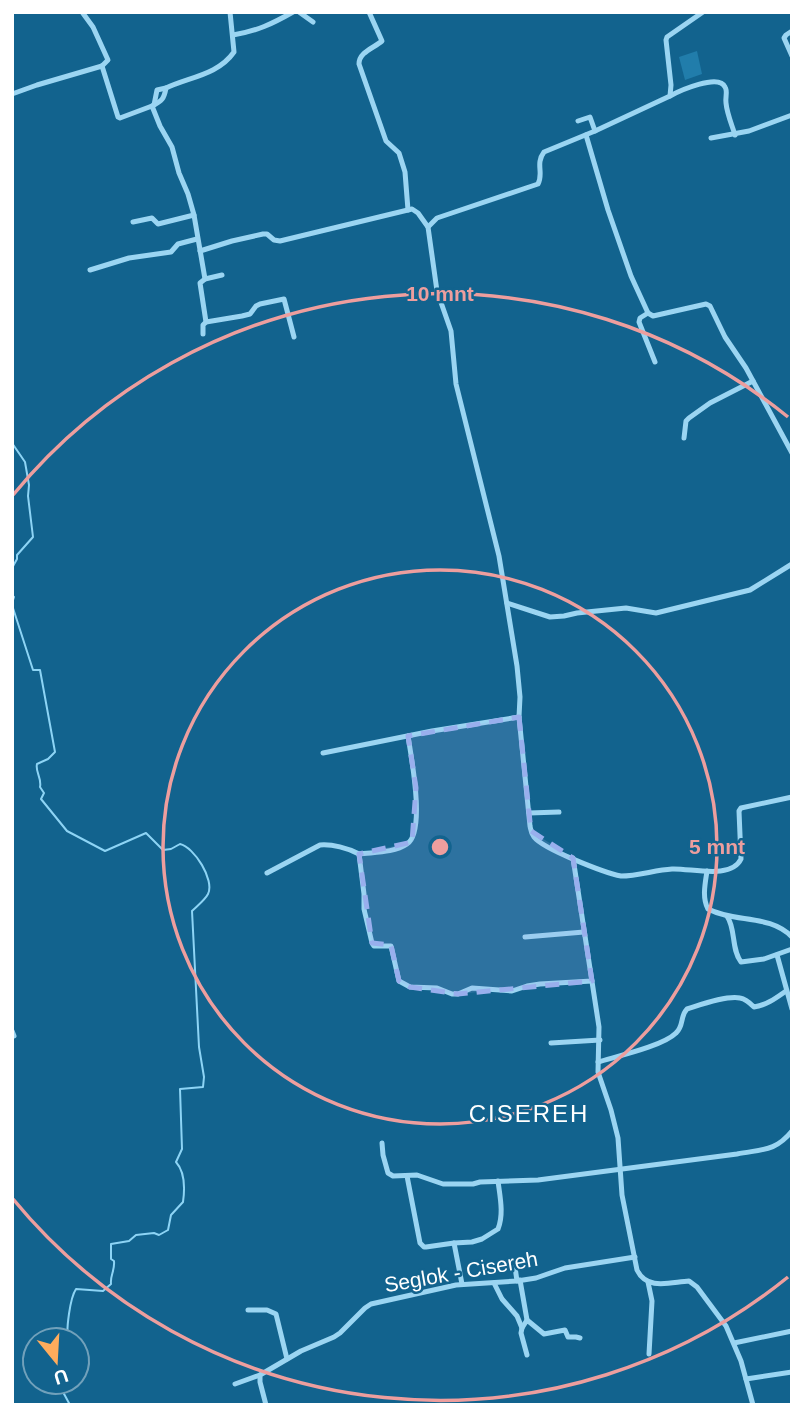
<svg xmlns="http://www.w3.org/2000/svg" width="804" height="1417" viewBox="0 0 804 1417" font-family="Arial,sans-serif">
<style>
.pitch{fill:#217dab}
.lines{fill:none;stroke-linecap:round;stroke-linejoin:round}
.stream{stroke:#8dd4f5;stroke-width:2}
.minor{stroke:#9bd5f2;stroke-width:5}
.marked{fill:#99afed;fill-opacity:0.2;stroke:#99afed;stroke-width:5;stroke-dasharray:14 9;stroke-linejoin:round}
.ring{fill:none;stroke:#ed9e9e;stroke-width:3.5}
.labels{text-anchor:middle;stroke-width:5;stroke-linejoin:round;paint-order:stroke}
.street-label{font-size:21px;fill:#fff;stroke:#12638e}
.quarter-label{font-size:24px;letter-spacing:2px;fill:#fff;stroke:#12638e}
.centre{fill:#ed9e9e;stroke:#12638e;stroke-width:3.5}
.ring-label{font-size:21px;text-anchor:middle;font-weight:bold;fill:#ed9e9e;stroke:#12638e;stroke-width:5;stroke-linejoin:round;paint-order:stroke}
</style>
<rect width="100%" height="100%" fill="#12638e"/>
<!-- pitch -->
<polygon class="pitch" points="697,51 702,74 685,80 679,57"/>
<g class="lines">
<!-- stream -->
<g class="stream">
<polyline points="12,443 25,462 29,485 28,496 33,537 17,555 17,559 12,568"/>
<polyline points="12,596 14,597 12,603"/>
<path d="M12 605 33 670H40L55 752 48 759 37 764C35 772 42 778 40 787L44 793 41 799 67 831 105 851 146 833 163 850 171 849 180 844C194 847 215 880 208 894 205 900 197 906 192 911L199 1047 204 1077 203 1087 180 1089 182 1149 176 1162C185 1172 185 1188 183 1202L171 1215 168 1230 159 1235 154 1233 136 1235 129 1241 111 1244V1259L114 1261C115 1271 110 1275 111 1284L103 1291 76 1289C70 1298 66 1329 68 1340"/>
<polyline points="62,1382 63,1392 70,1405"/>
</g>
<!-- minor -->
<g class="minor">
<polyline points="82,12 93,27 108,60 102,66"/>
<polyline points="299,12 313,22"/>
<path d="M369 12 382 41C374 48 359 52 359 64L386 141 399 153 405 172 408 210"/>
<polyline points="792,31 786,35 784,38 792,56"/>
<path d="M233 35C257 31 272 24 293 12"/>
<polyline points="102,66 118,117 120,118 152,106 160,126 172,147 179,173 188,194 194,215 205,279"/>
<polyline points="12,94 37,85 102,66"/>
<path d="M670 96C679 91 719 73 725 87 728 91 725 98 726 103 727 114 732 125 735 135"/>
<polyline points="154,105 157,90 166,88"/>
<path d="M152 106C162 101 164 99 166 88 189 77 218 75 234 52L230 12"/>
<polyline points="578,121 590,117 595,131"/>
<polyline points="586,135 608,210 631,276 648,313 653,316 706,304 710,306 725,337 746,368 792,453"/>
<polyline points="711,138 749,131 792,115"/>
<polyline points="133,222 152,218 158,224 194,215"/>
<path d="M428 227 437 218 538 184C544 173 535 164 544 152L595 131 670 96 671 85 666 40 667 37 703 12"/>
<path d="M200 251 232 241 263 234H267L274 240 280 241 412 209 418 213 428 227 437 291 451 331 456 384 499 556 517 666 520 697 519 717 530 826C531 831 531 833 534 837 543 849 605 873 621 876 638 876 655 870 672 869 691 868 731 880 741 859L739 811 741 808 792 797"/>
<polyline points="90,270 129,258 171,252 178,244 197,239"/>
<polyline points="648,313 640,318 639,322 655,362"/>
<polyline points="206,322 242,316 250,314 256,306 260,304 284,299 294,337"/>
<polyline points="203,334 203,325 206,322 200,283 205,279 222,275"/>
<polyline points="684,438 686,421 689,418 710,403 753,381"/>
<polyline points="507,603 550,617 564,616 577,613 626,608 656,613 750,590 792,564"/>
<polyline points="323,753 432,731 519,717"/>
<polyline points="529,813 559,812"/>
<polyline points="359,854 364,894 364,909 372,943 374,946 391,946 399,981 410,987 437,988 452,994 458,994 472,988 512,991 527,986 540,984 592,981"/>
<path d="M573 858 599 1027 598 1072 611 1110 618 1138 622 1195 637 1270C647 1291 671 1282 689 1281L697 1287 726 1326 741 1361 753 1405"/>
<path d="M707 871C705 884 702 898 708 909 735 923 770 914 792 937"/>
<path d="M267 873 320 845C332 844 348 848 359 854 374 852 394 853 407 844 426 832 411 756 408 736"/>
<path d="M727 916C736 929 731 949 741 962L764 959 792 949"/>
<polyline points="525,937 584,932"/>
<polyline points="777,955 792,1009"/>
<polyline points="12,1031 14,1036"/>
<polyline points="551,1043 600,1040"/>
<path d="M598 1062C618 1056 663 1046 676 1033 684 1026 680 1016 687 1009 700 1005 727 995 740 998 746 999 750 1003 754 1007 767 1005 776 998 786 991"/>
<path d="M382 1143 383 1155 388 1173 393 1176 417 1175 443 1184H473L480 1182 538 1180 737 1154C762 1149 775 1152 792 1131"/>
<path d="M407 1176 420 1243 424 1247H426L454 1243 472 1242 482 1239 498 1229C504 1214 500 1197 498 1181"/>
<polyline points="454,1243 462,1284"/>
<polyline points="515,1267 517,1281"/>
<polyline points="520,1280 527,1320"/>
<polyline points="648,1282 652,1301 649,1354"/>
<polyline points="494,1283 502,1299 517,1316 522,1328 521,1333 527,1355"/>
<polyline points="248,1310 267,1310 276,1314 287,1359"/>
<polyline points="522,1328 527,1320 544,1334 565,1330 568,1337 576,1337 580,1338"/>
<polyline points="734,1343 792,1331"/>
<polyline points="746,1379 792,1372"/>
<polyline points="235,1384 260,1375"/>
<polyline points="266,1405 260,1382 260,1375 301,1351 334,1337 340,1333 365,1308 371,1304 456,1285 517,1281 536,1278 565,1268 635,1257"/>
</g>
</g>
<!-- marked area -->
<path class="marked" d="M519 717 531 831 573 858 592 981 458 994 410 987 399 981 391 945 372 943 359 854 412 842 416 788 408 736Z"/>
<!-- distance rings -->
<g class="ring">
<circle cx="440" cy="847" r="277"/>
<path d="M788 1277A553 553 0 0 1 13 1199M13 495A553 553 0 0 1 788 417"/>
</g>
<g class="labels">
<!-- street labels -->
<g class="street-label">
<text transform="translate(461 1272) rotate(-10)" y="7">Seglok - Cisereh</text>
</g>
<!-- quarter labels -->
<g class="quarter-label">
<text x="529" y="1122">CISEREH</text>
</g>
</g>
<circle cx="440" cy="847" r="10" class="centre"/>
<g class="ring-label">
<text x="440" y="301">10 mnt</text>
<text x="717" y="854">5 mnt</text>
</g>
<!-- border -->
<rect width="804" height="1417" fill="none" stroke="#ffffff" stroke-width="28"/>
<!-- north arrow -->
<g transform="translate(56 1361) rotate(162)"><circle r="33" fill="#12638e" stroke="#71a1bb" stroke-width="2"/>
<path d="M0-5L12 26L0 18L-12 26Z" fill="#ffac5c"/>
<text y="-10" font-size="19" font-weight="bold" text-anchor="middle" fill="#ffffff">U</text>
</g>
</svg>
